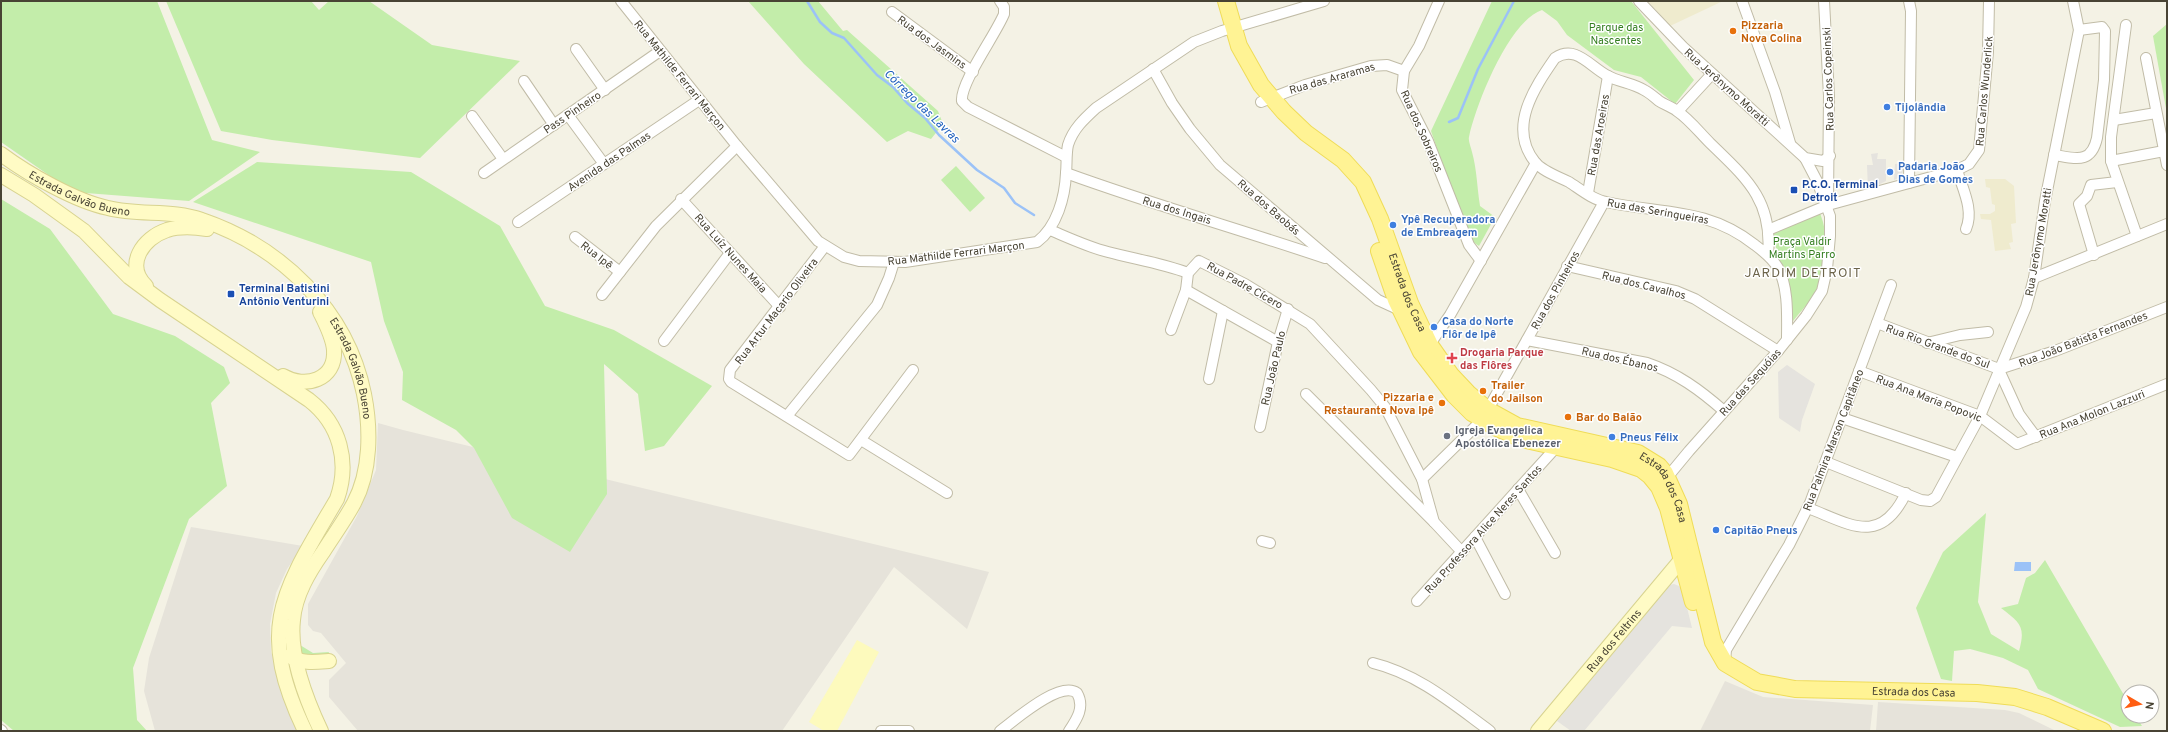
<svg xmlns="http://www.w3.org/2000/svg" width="2168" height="732" viewBox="0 0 2168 732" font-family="Overpass,sans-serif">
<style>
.industrial{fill:#e6e3da}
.education{fill:#efebce}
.green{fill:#c3edaa}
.sand{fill:#fdfabd}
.parking{fill:#e5e3de}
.water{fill:#9bc2f7}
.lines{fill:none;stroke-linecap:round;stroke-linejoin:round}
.stream{stroke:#9bc2f7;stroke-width:2.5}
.street-casing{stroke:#c1bca7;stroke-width:12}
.secondary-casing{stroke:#d8d390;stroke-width:16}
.primary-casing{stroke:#efdc58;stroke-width:18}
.street{stroke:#fff;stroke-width:10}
.secondary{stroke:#fffbc5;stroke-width:14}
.primary{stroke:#fff394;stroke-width:16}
.food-dot{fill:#e8710a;stroke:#fff;stroke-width:1.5}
.shop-dot{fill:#3f7fe0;stroke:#fff;stroke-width:1.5}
.transit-dot{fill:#1a4fb4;stroke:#fff;stroke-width:1.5}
.health-dot{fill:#e0444e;stroke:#fff;stroke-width:1.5}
.worship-dot{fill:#6b7280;stroke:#fff;stroke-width:1.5}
.labels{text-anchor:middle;stroke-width:3;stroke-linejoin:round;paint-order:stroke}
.food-label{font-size:11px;font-weight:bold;fill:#c56008;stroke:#fff;text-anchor:start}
.park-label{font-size:11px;fill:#357f21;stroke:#fff}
.street-label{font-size:11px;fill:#484334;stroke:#fff}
.shop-label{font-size:11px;font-weight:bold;fill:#366cbe;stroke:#fff;text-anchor:start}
.transit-label{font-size:11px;font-weight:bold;fill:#164399;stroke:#fff;text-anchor:start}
.health-label{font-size:11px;font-weight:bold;fill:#be3a42;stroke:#fff;text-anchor:start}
.worship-label{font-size:11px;font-weight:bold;fill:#5b616d;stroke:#fff;text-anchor:start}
.water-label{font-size:12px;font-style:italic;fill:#2262be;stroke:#fff}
.quarter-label{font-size:13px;letter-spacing:1px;fill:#6c644a;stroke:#fff}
</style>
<rect width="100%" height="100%" fill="#f4f2e5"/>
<!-- industrial -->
<g class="industrial">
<polygon points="378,423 403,430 989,572 967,629 894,567 782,731 358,731 329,697 329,680 346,663 321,633 313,631 308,625 308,604 357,516 376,470"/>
<polygon points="191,527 303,546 287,569 276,593 270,624 271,652 298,731 155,731 144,691 149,658"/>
<polygon points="1725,681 1763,697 1873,705 1870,731 1700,731"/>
<polygon points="1878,702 2005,710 2019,713 2056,731 1876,731"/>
</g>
<!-- education -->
<g class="education">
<polygon points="1648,1 1723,1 1670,26"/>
<polygon points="1985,179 2005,179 2014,186 2016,223 2011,224 2013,242 2009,243 2011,249 1995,251 1991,220 1981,219 1980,214 1990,214 1995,211 1995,205 1992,204 1990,188 1986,187"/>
</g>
<!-- green -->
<g class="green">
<polygon points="1,1 157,1 212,140 260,152 189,201 73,192 1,142"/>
<polygon points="166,1 311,1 319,10 329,1 369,1 432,45 520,61 420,158 272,140 221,131"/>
<polygon points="748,1 818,1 843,31 847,30 938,111 943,124 931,139 908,131 887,142 804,64"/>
<path d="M1492 1H1631L1694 80 1675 104 1641 77 1614 70 1567 35 1557 21 1542 10C1509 21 1476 104 1469 137 1468 141 1471 147 1472 152 1477 170 1477 188 1480 206L1495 217 1479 246 1473 242 1448 181 1431 131Z"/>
<polygon points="2167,24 2167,114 2153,36"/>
<polygon points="257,162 411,172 500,226 545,306 614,330 712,386 664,446 645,451 638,394 604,364 607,494 570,552 512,518 474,448 456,430 402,400 403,372 384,321 371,262 193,202"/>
<polygon points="956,166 985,198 970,212 941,180"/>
<polygon points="1,199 50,229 113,314 175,336 224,367 230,383 211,403 227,486 189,519 133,668 137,720 147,731 14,731 1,720"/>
<path d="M1820 213C1830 239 1829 269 1814 294 1809 303 1800 312 1793 321L1788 277 1781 266 1772 233 1791 223 1805 220Z"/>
<path d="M1986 513 1978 602 1991 634 2019 651C2026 626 2020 623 2001 608L2018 604 2026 578 2035 573 2045 560 2128 702V716H2136L2142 726 2120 727 2038 689 2028 670 2003 658 1970 649 1954 651 1952 681 1941 679 1916 608 1943 552Z"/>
<polygon points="300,645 313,653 329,652 328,655 314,658 302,654"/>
</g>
<!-- sand -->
<polygon class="sand" points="857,640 879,652 837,731 824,731 809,722"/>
<!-- parking -->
<g class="parking">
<polygon points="1878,153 1877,159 1886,159 1886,181 1868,190 1867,165 1873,165 1871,154"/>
<polygon points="1904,163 1902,176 1894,180 1895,164"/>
<polygon points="1787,365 1815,384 1802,420 1800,432 1779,418 1778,372"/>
<polygon points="1674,584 1679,586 1683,591 1692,628 1672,626 1584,731 1571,731 1557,721 1665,589 1669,585"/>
</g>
<!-- water -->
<polygon class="water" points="2015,562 2031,562 2031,571 2014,571"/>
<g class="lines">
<!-- stream -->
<g class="stream">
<polyline points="807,1 820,22 832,33 844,38 877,75 893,87 907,103 925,118 939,135 977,170 1004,188 1015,203 1034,215"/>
<polyline points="1449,122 1458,118 1478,69 1514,1"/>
</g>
<defs>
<g id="street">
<path d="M621 1 737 146 818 241 844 257 859 261 905 262 1037 242C1057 227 1065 197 1066 173 1067 163 1066 154 1068 145 1073 129 1084 119 1096 108L1194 42 1222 31 1324 1"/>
<path d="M1000 1 1004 7V14C996 34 960 83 962 101L968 107 1066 157"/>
<polyline points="1439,1 1419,46 1404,71 1402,90 1428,141 1469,245 1481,261"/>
<polyline points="1639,1 1683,47 1805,158 1823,161 1830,156"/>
<polyline points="1742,1 1775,92 1790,143"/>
<polyline points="1824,1 1829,96 1828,201"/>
<polyline points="892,12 973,72"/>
<polyline points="2126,25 2111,137 2111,161 2137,236"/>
<polyline points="576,49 605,90"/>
<polyline points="2146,58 2167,165"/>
<polyline points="1153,69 1172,103 1190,129 1220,165 1378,300 1402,311"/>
<polyline points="524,81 554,125"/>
<polyline points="1261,102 1305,85 1371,66 1387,65 1404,71"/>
<polyline points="1678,111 1712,74"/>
<polyline points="568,115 604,164"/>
<polyline points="472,116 503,159"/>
<polyline points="2114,120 2156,113"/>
<path d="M2054 155C2075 158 2091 165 2097 138L2104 80 2105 31 2102 27 2079 30"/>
<polyline points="2111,161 2164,151"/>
<path d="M1957 170C1963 190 1974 210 1966 229"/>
<polyline points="484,173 660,51"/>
<path d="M1066 173C1151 204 1239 229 1325 258"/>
<polyline points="1909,183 1911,11 1909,1"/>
<polyline points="1588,193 1608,76"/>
<polyline points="681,199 780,307"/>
<polyline points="518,222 699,100"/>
<path d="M1050 230C1069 238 1088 247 1108 252 1134 259 1162 263 1188 273"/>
<polyline points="1768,230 1828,205 1957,170 1969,164 1979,150 1988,52 1989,1"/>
<polyline points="575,237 620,272"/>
<polyline points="825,246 730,370 729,379 731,382 849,455 913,370"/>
<path d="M1768 255C1773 200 1746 178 1710 143 1699 132 1689 119 1677 111 1672 107 1665 105 1659 101 1654 97 1650 93 1644 90 1633 83 1619 82 1608 76 1590 67 1576 44 1555 58 1535 87 1507 127 1535 162 1542 171 1559 177 1569 182 1580 189 1593 200 1606 202 1661 214 1707 207 1755 245 1763 251 1773 259 1778 268 1789 288 1787 318 1787 340"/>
<polyline points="2094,255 2079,204 2087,196 2091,185 2117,182"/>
<polyline points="1567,266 1676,291 1695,299 1778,351"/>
<polyline points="2034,278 2167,224"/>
<polyline points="1186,290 1278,342"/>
<polyline points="602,295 656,226 737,146"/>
<polyline points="1877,323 1999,369"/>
<polyline points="1171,330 1186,290 1188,273 1199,261 1245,284 1310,324 1371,390 1385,407 1422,479 1434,522 1462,552"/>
<path d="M1527 340 1647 363C1677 373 1700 390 1724 411"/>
<polyline points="664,341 730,253"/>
<polyline points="1927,343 1960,335 1988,332"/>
<polyline points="1428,347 1450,315 1536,163"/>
<polyline points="1999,369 2055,351 2167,307"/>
<polyline points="1999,370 2019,414 2036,437"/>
<polyline points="1859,371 1980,416 2017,444 2167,384"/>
<polyline points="1209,379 1223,311"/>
<polyline points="1306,394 1434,522"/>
<polyline points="787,416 877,305 889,278 894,262"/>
<polyline points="1842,418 1957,457"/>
<polyline points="1260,427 1278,342 1288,309"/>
<polyline points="861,440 947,493"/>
<polyline points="1826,462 1921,500 1930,501 1936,497 1980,416 2026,307 2034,278 2045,201 2079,30 2073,1"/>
<polyline points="1422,479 1482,420 1604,202"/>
<polyline points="1665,480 1689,451 1778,351 1806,316 1822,291 1827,269 1830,236 1830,216 1817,181 1805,158"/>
<polyline points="1518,489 1555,553"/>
<path d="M1808 508C1850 524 1880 547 1906 493"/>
<polyline points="1475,537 1505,594"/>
<polyline points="1262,541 1270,543"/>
<polyline points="1417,601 1560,443"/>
<polyline points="1725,662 1726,650 1789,545 1810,503 1891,285"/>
<path d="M1373 663C1418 674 1453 704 1490 731"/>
<polyline points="1,730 2,731"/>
<polyline points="881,731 909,731"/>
<path d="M1000 731C1015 720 1060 680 1077 693 1085 707 1077 719 1069 731"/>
</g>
<g id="secondary">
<path id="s1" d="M1 154C28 174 75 201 108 208 139 216 172 209 202 220 281 247 347 310 364 394 371 429 371 471 354 503 345 520 333 536 323 552 309 572 295 595 293 620 289 655 306 699 321 731"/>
<path d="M1 175 34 195 84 231 129 277 160 300 309 400C340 424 350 462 337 499 283 591 255 627 305 731"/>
<path d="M146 286C124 265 143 238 167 230 180 226 194 227 207 229"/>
<path d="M283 376C305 389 336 380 334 350 333 337 326 324 320 312"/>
<path d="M290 656C301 664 316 662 329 661"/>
<path id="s2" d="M1538 731 1681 560 1690 554"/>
</g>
<g id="primary">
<path id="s3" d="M1226 1 1239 46 1261 85 1284 112 1306 133 1343 160 1363 182 1380 219 1410 303 1430 345 1451 375 1468 393 1488 410 1517 426 1638 453 1659 466 1665 473 1679 504 1713 642 1725 663 1757 682 1795 689 1977 693 2015 697 2047 707 2103 731"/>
<polyline points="1379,251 1396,300 1421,352 1454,395 1472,413 1497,428 1522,439 1612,459 1641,469 1650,476 1659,487 1668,508 1693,602"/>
</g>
</defs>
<!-- street casing -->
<use href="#street" class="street-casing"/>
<!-- secondary casing -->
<use href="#secondary" class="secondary-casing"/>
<!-- primary casing -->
<use href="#primary" class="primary-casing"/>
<!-- street -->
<use href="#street" class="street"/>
<!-- secondary -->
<use href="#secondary" class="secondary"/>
<!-- primary -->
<use href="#primary" class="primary"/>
</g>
<!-- markers -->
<g class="food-dot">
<circle cx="1733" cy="31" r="4"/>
<circle cx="1483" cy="391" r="4"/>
<circle cx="1442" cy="403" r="4"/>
<circle cx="1568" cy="417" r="4"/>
</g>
<g class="shop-dot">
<circle cx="1887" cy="107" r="4"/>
<circle cx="1890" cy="172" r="4"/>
<circle cx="1393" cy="225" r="4"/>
<circle cx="1434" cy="327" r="4"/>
<circle cx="1612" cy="437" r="4"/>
<circle cx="1716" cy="530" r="4"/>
</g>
<g class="transit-dot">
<rect x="1790" y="186" width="8" height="8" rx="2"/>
<rect x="227" y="290" width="8" height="8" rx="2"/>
</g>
<path class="health-dot" d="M1450 352h4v4h4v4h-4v4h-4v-4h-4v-4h4z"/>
<circle class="worship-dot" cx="1447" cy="436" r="4"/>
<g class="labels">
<!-- food labels -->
<g class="food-label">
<text x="1741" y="29">Pizzaria<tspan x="1741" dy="13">Nova Colina</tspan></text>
<text x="1491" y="389">Trailer<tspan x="1491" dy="13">do Jailson</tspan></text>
<text x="1434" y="401" text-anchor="end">Pizzaria e<tspan x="1434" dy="13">Restaurante Nova Ipê</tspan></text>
<text x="1576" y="421">Bar do Balão</text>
</g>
<!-- park labels -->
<g class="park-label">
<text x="1616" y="31">Parque das<tspan x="1616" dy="13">Nascentes</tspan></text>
<text x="1802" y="245">Praça Valdir<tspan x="1802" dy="13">Martins Parro</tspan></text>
</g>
<!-- street labels -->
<g class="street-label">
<text transform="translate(932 42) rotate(36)" y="4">Rua dos Jasmins</text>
<text transform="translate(680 75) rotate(51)" y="4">Rua Mathilde Ferrari Marçon</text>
<text transform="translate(1332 78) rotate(-16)" y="4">Rua das Araramas</text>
<text transform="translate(1828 79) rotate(-92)" y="4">Rua Carlos Copeinski</text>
<text transform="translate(1727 87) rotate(42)" y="4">Rua Jerônymo Moratti</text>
<text transform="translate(1984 91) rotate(-85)" y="4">Rua Carlos Wunderlick</text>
<text transform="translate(572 112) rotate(-34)" y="4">Pass Pinheiro</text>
<text transform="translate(1422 131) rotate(66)" y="4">Rua dos Sobreiros</text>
<text transform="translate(1598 135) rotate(-80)" y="4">Rua das Aroeiras</text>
<text transform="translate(609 161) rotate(-34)" y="4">Avenida das Palmas</text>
<text dy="4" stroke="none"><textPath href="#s1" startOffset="89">Estrada Galvão Bueno</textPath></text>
<text transform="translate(1269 207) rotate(41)" y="4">Rua dos Baobás</text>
<text transform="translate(1177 210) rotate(17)" y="4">Rua dos Ingais</text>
<text transform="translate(1658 211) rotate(10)" y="4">Rua das Seringueiras</text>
<text transform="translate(2038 242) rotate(-80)" y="4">Rua Jerônymo Moratti</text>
<text transform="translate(731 253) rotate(48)" y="4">Rua Luíz Nunes Maia</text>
<text transform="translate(956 253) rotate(-7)" y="4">Rua Mathilde Ferrari Marçon</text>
<text transform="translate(597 255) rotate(38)" y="4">Rua Ipê</text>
<text transform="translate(1245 285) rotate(29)" y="4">Rua Padre Cícero</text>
<text transform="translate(1644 285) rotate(14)" y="4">Rua dos Cavalhos</text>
<text transform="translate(1555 290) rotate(-61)" y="4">Rua dos Pinheiros</text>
<text dy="4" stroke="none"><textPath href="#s3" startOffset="352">Estrada dos Casa</textPath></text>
<text transform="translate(776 311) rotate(-53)" y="4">Rua Artur Macario Oliveira</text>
<text transform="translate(2083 339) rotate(-21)" y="4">Rua João Batista Fernandes</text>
<text transform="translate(1938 346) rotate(20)" y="4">Rua Rio Grande do Sul</text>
<text transform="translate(1620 359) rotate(13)" y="4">Rua dos Ébanos</text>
<text transform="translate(1273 368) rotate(-77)" y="4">Rua João Paulo</text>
<text dy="4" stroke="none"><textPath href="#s1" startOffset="436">Estrada Galvão Bueno</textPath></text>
<text transform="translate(1750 382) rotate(-48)" y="4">Rua das Sequóias</text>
<text transform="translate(1929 398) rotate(21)" y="4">Rua Ana Maria Popovic</text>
<text transform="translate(2092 414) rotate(-22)" y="4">Rua Ana Molon Lazzuri</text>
<text transform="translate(1833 440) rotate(-69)" y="4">Rua Palmira Marson Capitâneo</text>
<text dy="4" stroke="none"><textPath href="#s3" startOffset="699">Estrada dos Casa</textPath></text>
<text transform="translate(1483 529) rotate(-48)" y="4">Rua Professora Alice Neres Santos</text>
<text dy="4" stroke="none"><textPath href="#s2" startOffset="118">Rua dos Feltrins</textPath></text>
<text dy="4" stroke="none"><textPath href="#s3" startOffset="1083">Estrada dos Casa</textPath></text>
</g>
<!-- shop labels -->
<g class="shop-label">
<text x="1895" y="111">Tijolândia</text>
<text x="1898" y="170">Padaria João<tspan x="1898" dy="13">Dias de Gomes</tspan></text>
<text x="1401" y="223">Ypê Recuperadora<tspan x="1401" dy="13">de Embreagem</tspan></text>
<text x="1442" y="325">Casa do Norte<tspan x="1442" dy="13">Flôr de Ipê</tspan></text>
<text x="1620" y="441">Pneus Félix</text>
<text x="1724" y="534">Capitão Pneus</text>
</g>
<!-- transit labels -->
<g class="transit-label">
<text x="1802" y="188">P.C.O. Terminal<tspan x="1802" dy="13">Detroit</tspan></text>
<text x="239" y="292">Terminal Batistini<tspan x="239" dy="13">Antônio Venturini</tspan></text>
</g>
<!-- health labels -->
<g class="health-label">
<text x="1460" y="356">Drogaria Parque<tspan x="1460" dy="13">das Flôres</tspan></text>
</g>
<!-- worship labels -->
<g class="worship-label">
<text x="1455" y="434">Igreja Evangelica<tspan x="1455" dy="13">Apostólica Ebenezer</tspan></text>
</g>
<!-- water labels -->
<g class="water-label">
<text transform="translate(922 106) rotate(44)" y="4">Córrego das Lavras</text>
</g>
<!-- quarter labels -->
<g class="quarter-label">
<text x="1803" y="277">JARDIM DETROIT</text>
</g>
</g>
<!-- border -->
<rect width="2168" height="732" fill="none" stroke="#484334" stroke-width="4"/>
<!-- north arrow -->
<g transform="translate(2140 704) rotate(99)"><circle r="19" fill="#ffffff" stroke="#b6b4ae"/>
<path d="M0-3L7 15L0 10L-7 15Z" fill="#ff5e12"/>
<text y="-6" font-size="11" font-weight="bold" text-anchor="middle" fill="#484334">N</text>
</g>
</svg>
